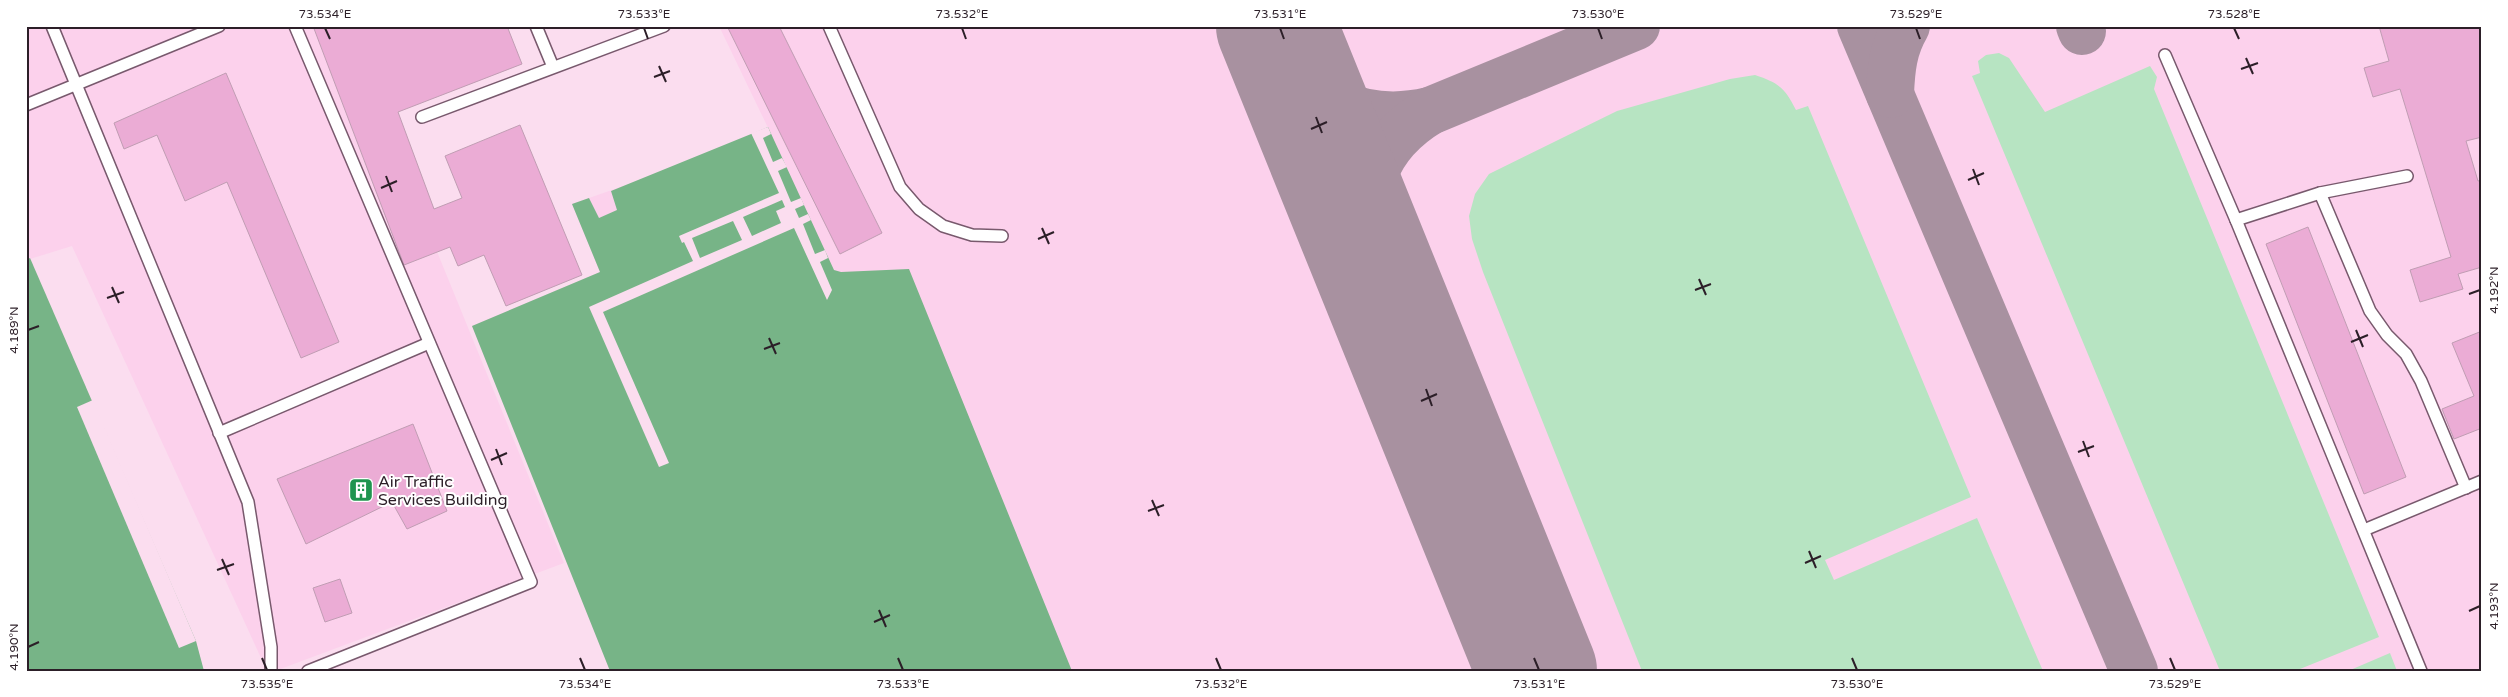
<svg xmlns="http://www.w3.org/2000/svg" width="2508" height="697" viewBox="0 0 2508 697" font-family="'Varela Round',sans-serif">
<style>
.built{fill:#fcd1ec}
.green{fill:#b7e4c2}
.water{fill:#77b487}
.pier{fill:#fbddef;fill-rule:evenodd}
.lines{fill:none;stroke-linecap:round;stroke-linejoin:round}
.taxiway{stroke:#a891a0;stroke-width:48}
.runway{stroke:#a891a0;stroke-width:120}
.building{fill:#ebacd5;stroke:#c09db3}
.service-casing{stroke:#78596d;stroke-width:14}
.service{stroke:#fff;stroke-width:11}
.ticks{fill:none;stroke:#2c1f28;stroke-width:2}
.labels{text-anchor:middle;stroke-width:4;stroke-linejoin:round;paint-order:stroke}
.poi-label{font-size:16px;fill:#2c1f28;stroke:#fff;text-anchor:start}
.neatline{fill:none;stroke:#2c1f28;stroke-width:2}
.ticks-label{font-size:12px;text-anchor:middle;fill:#2c1f28}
</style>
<rect width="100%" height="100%" fill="#fbddef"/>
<!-- built -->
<g class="built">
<polygon points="26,26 345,26 564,563 275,671 267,671 72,246 30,259 196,641 204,671 26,671"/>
<polygon points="719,26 2482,26 2482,671 610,671 472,326 600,272 572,204 771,134"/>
</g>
<!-- green -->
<g class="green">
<polygon points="1999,53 2009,58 2045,112 2150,66 2157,77 2154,89 2379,637 2295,671 2220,671 1972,76 1980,73 1978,61 1986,55"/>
<path d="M1755 75C1779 83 1785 88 1796 110L1808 106 1971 497 1825 560 1834 580 1977 518 2043 671H1642L1483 272 1472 239 1469 216 1475 194 1489 174 1617 111 1730 79Z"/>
<polygon points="2390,653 2397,671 2348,671"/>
</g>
<!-- water -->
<g class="water">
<polygon points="768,127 834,270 841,272 909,269 1072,671 610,671 472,326 600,272 572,204 589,198 599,218 617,210 611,191"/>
<polygon points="30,258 196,641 204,671 26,671 26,260"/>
</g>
<!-- pier -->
<g class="pier">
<path d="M768 127 771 134 763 138 773 162 782 158 787 167 778 171 791 202 801 198 804 205 795 209 799 218 808 214 811 220 803 224 815 254 825 250 828 258 820 262 832 290 827 300 794 228 603 312 669 463 659 467 589 307 693 261 684 242 682 243 679 236 779 193 751 133ZM782 200 785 207 776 211 781 223 752 236 743 217ZM733 221 742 240 700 258 692 238Z"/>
<polygon points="93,400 196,641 179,648 77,407"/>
</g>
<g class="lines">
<!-- taxiway -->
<g class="taxiway">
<polyline points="1861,26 2134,671"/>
<polyline points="2080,26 2082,31"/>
<path d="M1284 46C1291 58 1299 70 1308 81 1340 115 1387 121 1430 111"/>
<path d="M1890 94C1891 69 1893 48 1906 26"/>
<path d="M1369 258C1360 194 1372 146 1430 111L1636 26"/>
</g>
<!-- runway -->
<polyline class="runway" points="1276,26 1537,671"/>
</g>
<!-- building -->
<g class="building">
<polygon points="313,26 507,26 522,64 398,112 434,209 462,198 445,156 520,125 582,275 506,306 484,255 458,266 450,247 404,265"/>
<polygon points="727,26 779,26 882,233 840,254"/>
<polygon points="2379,26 2482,26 2482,137 2466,141 2478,181 2482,180 2482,267 2458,274 2463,289 2420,302 2410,270 2451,257 2400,89 2373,97 2364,68 2389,61"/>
<polygon points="226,73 339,342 301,358 227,182 185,201 157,135 124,149 114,123"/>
<polygon points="2308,227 2406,477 2364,494 2266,244"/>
<polygon points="2482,331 2482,428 2454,439 2442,409 2474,396 2452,343"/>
<polygon points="413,424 447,511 407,529 392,502 306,544 277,479"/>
<polygon points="340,579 352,613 325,622 313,588"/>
</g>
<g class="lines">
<defs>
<g id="service">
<polyline points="52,26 248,502 271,647 271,671"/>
<polyline points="295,26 531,582 308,671"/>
<polyline points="536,26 553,67"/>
<polyline points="829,26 900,187 919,209 943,226 972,235 1002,236"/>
<polyline points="2165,55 2236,220 2421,671"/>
<polyline points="26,105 219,26"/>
<polyline points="422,117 664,26"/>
<polyline points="2320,193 2370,311 2387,335 2406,354 2421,381 2466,488"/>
<polyline points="2236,220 2320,193 2407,176"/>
<polyline points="219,433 429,343"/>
<polyline points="2364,530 2482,481"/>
</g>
</defs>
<!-- service casing -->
<use href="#service" class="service-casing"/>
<!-- service -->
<use href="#service" class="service"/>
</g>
<!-- ticks -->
<path class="ticks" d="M325 28 330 39M644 28 648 39M962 28 966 39M1280 28 1284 39M1598 28 1602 39M1916 28 1920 39M2234 28 2239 39M2246 58 2253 74M659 66 666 82M2241 69 2258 63M654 77 670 71M1316 117 1322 133M1311 129 1327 122M1973 169 1979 185M386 176 392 192M1968 180 1984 173M381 188 397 181M1042 228 1049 244M1038 239 1054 232M1699 279 1706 295M112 287 119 303M1695 290 1711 284M2469 294 2480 290M107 298 124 292M28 330 39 326M2356 330 2363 347M769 338 776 354M2351 342 2368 335M764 349 780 343M1426 389 1432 406M1421 401 1437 394M2083 441 2089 457M496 449 502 465M2078 452 2094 446M491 460 507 453M1152 500 1159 516M1148 511 1164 505M1809 551 1816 568M222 559 229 575M1805 563 1821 556M217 570 234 564M879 610 886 627M2469 611 2480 606M874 622 890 615M28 647 39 642M262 658 267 670M580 658 585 670M898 658 903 670M1216 658 1221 670M1534 658 1539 670M1852 658 1857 670M2170 658 2175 670"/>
<!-- icons -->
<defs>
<symbol id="building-square" viewBox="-11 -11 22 22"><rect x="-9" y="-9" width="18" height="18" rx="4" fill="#1f944f" stroke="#fff"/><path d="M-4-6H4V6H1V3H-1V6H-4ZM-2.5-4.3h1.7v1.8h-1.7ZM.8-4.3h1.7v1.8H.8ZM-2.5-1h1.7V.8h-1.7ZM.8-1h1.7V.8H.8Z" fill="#fff"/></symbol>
</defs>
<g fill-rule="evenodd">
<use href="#building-square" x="347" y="476" width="28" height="28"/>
</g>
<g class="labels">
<!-- poi labels -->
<g class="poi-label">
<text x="378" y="487">Air Traffic<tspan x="378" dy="18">Services Building</tspan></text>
</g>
</g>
<!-- border -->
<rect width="2508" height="697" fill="none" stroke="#ffffff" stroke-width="55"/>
<rect x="28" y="28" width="2452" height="642" class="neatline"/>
<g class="ticks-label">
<text x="325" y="18">73.534°E</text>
<text x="644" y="18">73.533°E</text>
<text x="962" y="18">73.532°E</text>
<text x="1280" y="18">73.531°E</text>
<text x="1598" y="18">73.530°E</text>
<text x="1916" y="18">73.529°E</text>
<text x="2234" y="18">73.528°E</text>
<text transform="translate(2494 290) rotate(-90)" y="4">4.192°N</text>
<text transform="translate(14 330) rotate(-90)" y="4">4.189°N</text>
<text transform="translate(2494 606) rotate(-90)" y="4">4.193°N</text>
<text transform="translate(14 647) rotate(-90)" y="4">4.190°N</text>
<text x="267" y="688">73.535°E</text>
<text x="585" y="688">73.534°E</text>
<text x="903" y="688">73.533°E</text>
<text x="1221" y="688">73.532°E</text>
<text x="1539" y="688">73.531°E</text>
<text x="1857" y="688">73.530°E</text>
<text x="2175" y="688">73.529°E</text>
</g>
</svg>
